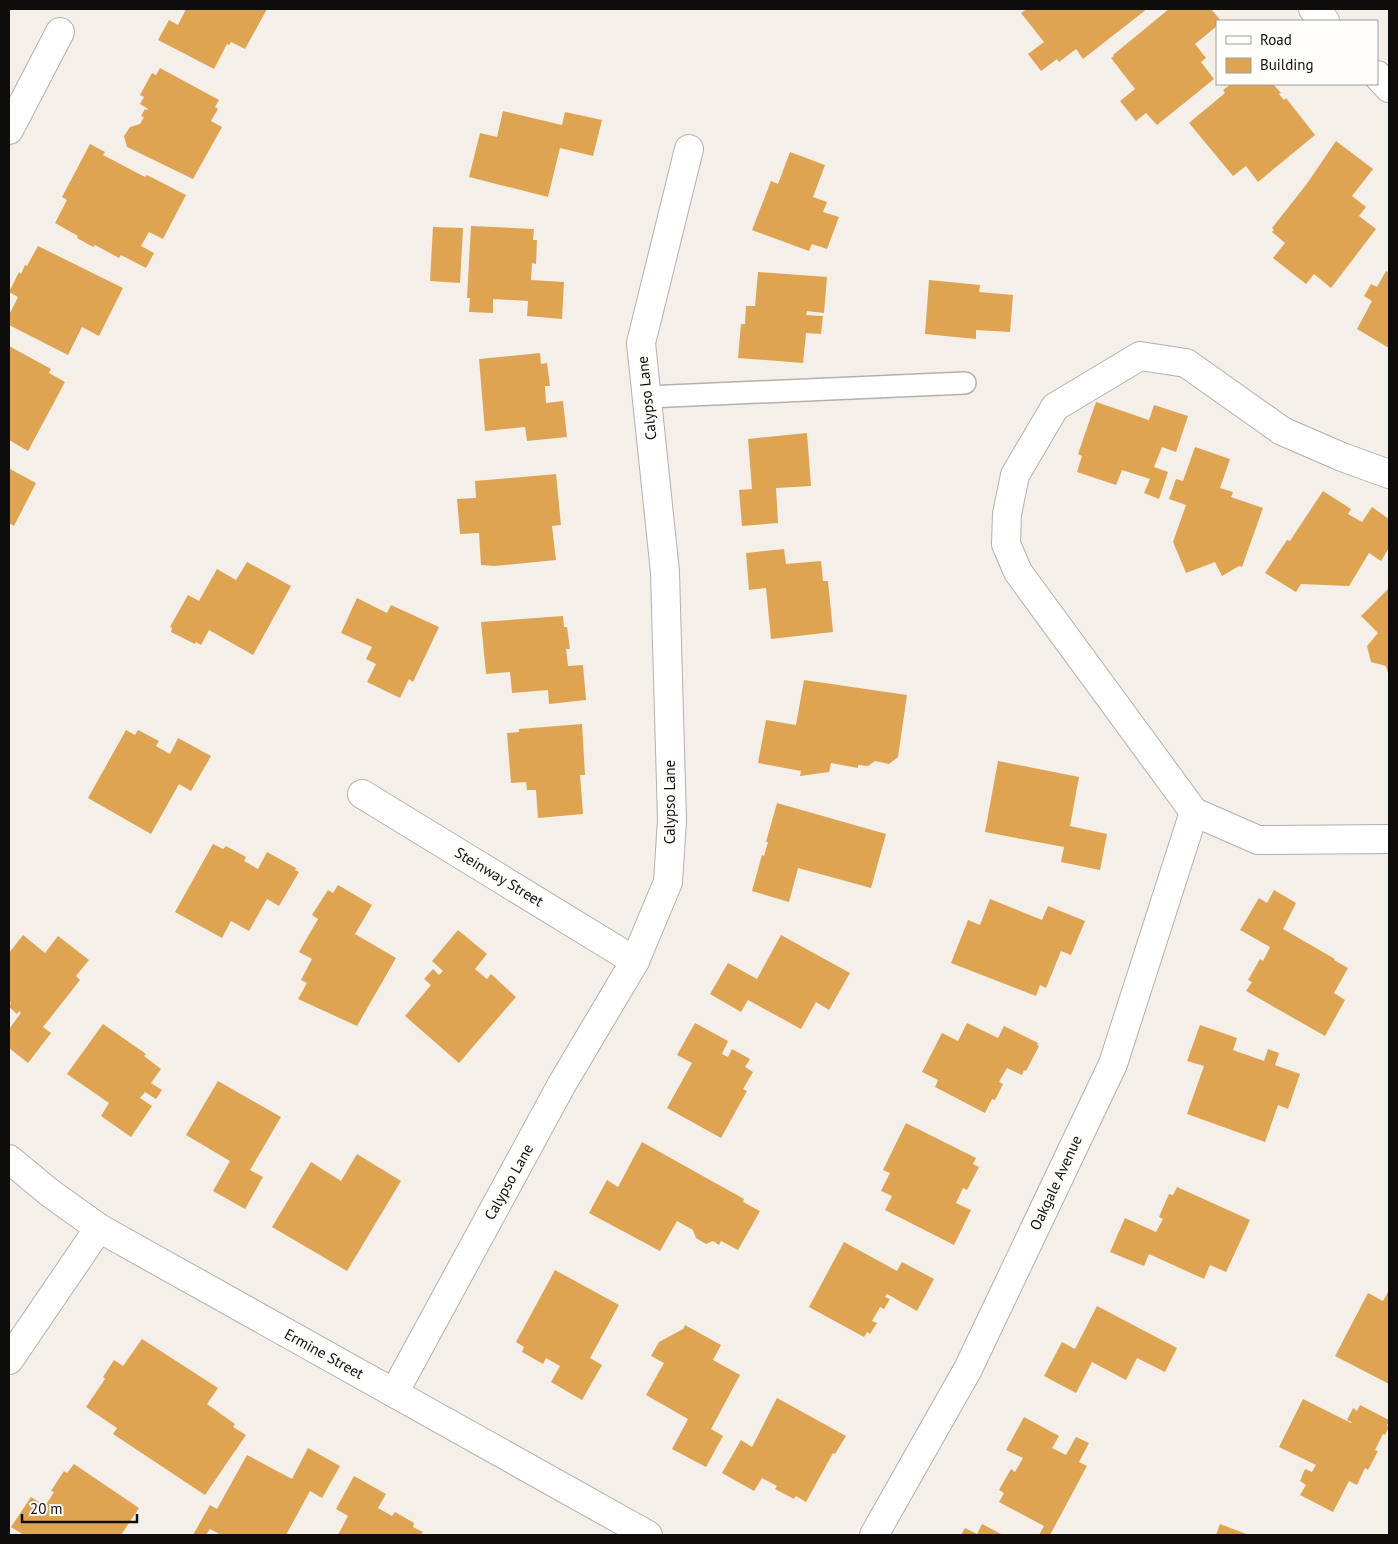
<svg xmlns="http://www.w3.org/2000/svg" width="1398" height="1544" viewBox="0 0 1398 1544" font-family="'PT Sans',sans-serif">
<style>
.building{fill:#dea452}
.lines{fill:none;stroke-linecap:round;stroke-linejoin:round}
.lane-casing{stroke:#b5b0aa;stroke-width:24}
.street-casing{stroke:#b5b0aa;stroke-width:30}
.lane{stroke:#fff;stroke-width:21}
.street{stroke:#fff;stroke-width:28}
.labels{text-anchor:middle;stroke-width:5;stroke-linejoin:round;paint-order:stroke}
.street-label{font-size:15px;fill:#0e0d0b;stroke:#fffdfa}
</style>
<rect width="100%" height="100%" fill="#f4efe8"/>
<!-- building -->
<g class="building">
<polygon points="186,9 267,9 245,49 231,42 229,45 227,44 214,69 158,40 169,20 178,25"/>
<polygon points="1027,9 1147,9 1083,59 1076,49 1059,62 1057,59 1041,71 1028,54 1044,42 1021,13"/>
<polygon points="1169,9 1211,9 1221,21 1217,21 1217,26 1195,44 1206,58 1201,62 1214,79 1157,125 1146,113 1136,121 1120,101 1135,89 1111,58 1114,56 1113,55"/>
<polygon points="160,68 219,100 215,107 218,109 211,121 222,127 193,179 127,147 124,136 130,127 140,124 144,117 141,116 145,109 147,110 148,109 140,104 144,97 140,95 152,73 156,75"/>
<polygon points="1231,84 1273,84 1281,93 1279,94 1284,100 1286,98 1315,135 1258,182 1246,166 1233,176 1189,123 1225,93 1223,90"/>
<polygon points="503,111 562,125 565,112 602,120 593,156 560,148 548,197 469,177 480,133 497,137"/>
<polygon points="1336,141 1373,169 1352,196 1366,207 1359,216 1376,229 1331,288 1314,274 1306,284 1273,258 1285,243 1272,232 1274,230 1272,228 1306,185"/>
<polygon points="90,144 105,152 103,155 145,177 147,175 186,195 163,239 149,232 141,246 154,253 146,268 121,255 119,258 95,245 93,247 77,238 78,236 55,223 67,200 62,197"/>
<polygon points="790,152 825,165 813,197 827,202 823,212 839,217 827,249 812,244 809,251 752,230 771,181 778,184"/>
<polygon points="471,226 534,229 533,240 537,240 536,264 532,263 531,280 564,282 562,319 527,316 528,301 493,299 493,313 469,312 470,298 467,298"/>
<polygon points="433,227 463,228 460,283 430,281"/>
<polygon points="38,246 123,288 99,336 82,327 68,355 9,325 9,315 18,297 9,292 19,272 21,274 25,265 27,266"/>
<polygon points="1389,269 1389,348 1357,329 1372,301 1364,296 1371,284 1377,287 1386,271 1388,272"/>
<polygon points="758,272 827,277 824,313 807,311 806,315 823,316 821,334 806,333 803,363 738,358 741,324 745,324 746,306 755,306"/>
<polygon points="929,280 980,285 979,292 1013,295 1010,332 976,330 976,339 925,334"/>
<polygon points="9,346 51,369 49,373 65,382 28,451 9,440"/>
<polygon points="540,353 541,364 547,363 550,386 545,386 546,403 563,401 567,437 527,441 525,427 485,431 479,359"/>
<polygon points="1096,402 1149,420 1154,405 1188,416 1176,452 1162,447 1154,467 1168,472 1159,499 1144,493 1150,479 1122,470 1116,485 1077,472 1082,456 1078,454"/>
<polygon points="807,433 811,486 776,488 778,523 742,526 739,490 752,489 748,439"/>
<polygon points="1195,447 1230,459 1220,488 1233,492 1231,497 1263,508 1242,567 1239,566 1222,576 1215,562 1186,573 1173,542 1186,505 1169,499 1176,479 1183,481"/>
<polygon points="10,469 36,483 14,526 9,523"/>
<polygon points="556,474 561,525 552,526 556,560 494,566 481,565 479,533 460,534 457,499 476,498 475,481"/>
<polygon points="1323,491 1351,509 1348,514 1362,522 1372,507 1389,519 1389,548 1381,561 1369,553 1349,586 1301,584 1296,592 1265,573 1287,540 1290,541"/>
<polygon points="784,549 786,564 821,561 823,581 828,581 833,632 771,639 766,588 749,590 746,553"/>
<polygon points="247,562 291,586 253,655 209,630 201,645 196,642 195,644 171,632 172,628 170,627 188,595 199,601 217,569 236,580"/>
<polygon points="1389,588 1389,677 1386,666 1371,662 1367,646 1378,633 1361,616"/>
<polygon points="357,598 387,613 391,605 439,627 413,682 409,679 400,698 367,682 376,664 366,659 372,647 341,633"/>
<polygon points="563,616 564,627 567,627 570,649 566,649 568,666 583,665 586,700 549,704 548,690 512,693 510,672 486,674 481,622"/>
<polygon points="804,680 907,695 898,757 889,764 875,761 868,766 858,765 858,768 831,763 829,772 800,776 801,771 758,763 766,720 796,725"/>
<polygon points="582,724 585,775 580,775 583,814 538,818 536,790 527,790 526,782 511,783 507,733 519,732 519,729"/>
<polygon points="126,730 135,735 138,730 159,741 156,746 170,754 178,738 211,756 191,791 179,784 151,834 88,798"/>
<polygon points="998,761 1079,777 1070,826 1107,834 1100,870 1061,862 1064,847 985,832"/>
<polygon points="777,803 886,834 871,888 798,868 789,902 752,891 762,855 764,856 768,842 766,842"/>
<polygon points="213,844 223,849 226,846 246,857 244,861 258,869 267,852 296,868 295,870 299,872 279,906 267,899 249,931 231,921 222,938 175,912"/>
<polygon points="338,885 372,905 355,934 396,958 357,1026 298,999 307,983 301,980 312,959 299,952 318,919 312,915 328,890 333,893"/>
<polygon points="1274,890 1296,903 1283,929 1335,959 1334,960 1348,968 1334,993 1345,1000 1325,1036 1246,991 1252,982 1248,980 1260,959 1263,961 1270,947 1240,930 1259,898 1267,903"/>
<polygon points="990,899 1042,920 1048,906 1085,921 1071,955 1061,951 1046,988 1040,985 1036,996 951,963 968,920 980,925"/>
<polygon points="458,930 487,954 475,969 487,979 491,974 516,997 459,1063 405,1016 431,985 424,979 433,969 439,975 443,971 432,961"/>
<polygon points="23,935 45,953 58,936 89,960 76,976 80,980 43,1027 51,1033 28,1063 9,1048 9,1029 21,1013 19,1011 17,1014 9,1007 11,1003 9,1001 9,953"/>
<polygon points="781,935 850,973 829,1010 816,1002 801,1029 748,1000 741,1012 710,994 728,963 757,979"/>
<polygon points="695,1023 728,1041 722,1054 728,1057 732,1049 750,1059 745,1067 753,1072 743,1089 747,1091 721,1138 667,1108 692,1063 677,1055"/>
<polygon points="967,1023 998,1038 1004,1026 1038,1043 1037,1045 1039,1046 1026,1071 1024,1070 1022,1075 1007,1068 999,1082 1003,1084 995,1100 992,1099 985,1113 935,1087 938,1080 922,1072 942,1033 958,1041"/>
<polygon points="103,1024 146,1054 144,1056 161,1069 151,1083 162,1090 156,1099 145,1092 140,1098 152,1106 131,1137 101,1116 109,1103 67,1074"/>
<polygon points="1200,1025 1237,1038 1233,1050 1264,1061 1268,1049 1279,1053 1275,1065 1300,1074 1288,1109 1278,1105 1265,1142 1187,1114 1204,1066 1187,1061"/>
<polygon points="218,1081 281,1117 250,1170 263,1177 245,1209 213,1191 230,1161 186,1135"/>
<polygon points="906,1123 976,1158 973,1164 979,1167 967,1190 963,1188 956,1203 971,1210 954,1245 885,1210 892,1196 881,1191 890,1173 883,1170"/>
<polygon points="642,1142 744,1199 743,1202 760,1211 738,1250 721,1241 719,1245 713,1241 706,1244 696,1238 693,1230 677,1221 660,1251 589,1213 607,1180 618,1187"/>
<polygon points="357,1154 401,1181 347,1271 272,1227 311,1162 341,1181"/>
<polygon points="1177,1187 1250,1220 1226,1272 1210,1265 1204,1279 1149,1254 1144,1266 1110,1252 1125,1218 1156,1232 1163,1219 1159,1217 1169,1194 1173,1195"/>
<polygon points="844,1242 897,1271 902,1262 934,1279 917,1311 887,1294 885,1297 890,1299 884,1309 880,1307 872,1321 877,1323 870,1334 867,1332 864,1337 809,1307"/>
<polygon points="555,1270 619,1305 590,1358 602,1365 582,1400 551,1382 560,1366 546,1358 543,1364 522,1352 524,1347 516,1342"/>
<polygon points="1389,1290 1389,1384 1335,1356 1368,1293 1383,1301"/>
<polygon points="1097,1306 1177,1348 1165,1372 1137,1358 1126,1380 1092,1362 1076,1393 1044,1376 1062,1342 1075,1349"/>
<polygon points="685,1325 721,1345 713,1360 740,1375 711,1429 723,1436 706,1467 672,1449 688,1419 646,1395 664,1363 651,1356 659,1342 683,1329"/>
<polygon points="142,1339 218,1388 207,1404 235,1424 233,1427 246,1435 205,1495 113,1434 117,1428 86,1407 105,1379 103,1377 114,1360 123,1366"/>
<polygon points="777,1398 846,1436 835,1454 833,1453 806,1502 796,1496 794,1499 775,1489 777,1486 762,1478 754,1491 722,1473 741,1440 752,1447"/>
<polygon points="1303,1399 1351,1423 1352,1422 1347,1420 1353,1408 1357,1411 1360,1405 1389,1420 1387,1426 1389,1427 1385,1435 1383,1434 1375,1450 1378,1451 1368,1470 1365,1468 1357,1485 1349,1481 1333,1512 1300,1495 1306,1485 1300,1481 1305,1469 1312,1472 1316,1465 1279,1447"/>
<polygon points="1024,1417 1059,1436 1052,1448 1066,1455 1076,1437 1089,1443 1079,1462 1087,1466 1050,1535 1039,1535 1044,1526 999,1502 1004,1493 999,1490 1011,1469 1015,1472 1023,1458 1006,1450"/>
<polygon points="308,1448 340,1466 322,1498 310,1491 286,1535 221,1535 210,1529 206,1535 193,1535 210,1505 217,1509 247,1455 292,1479"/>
<polygon points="74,1464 139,1508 121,1535 24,1535 11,1527 31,1497 45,1506 54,1492 51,1491 64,1471 67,1473"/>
<polygon points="354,1476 386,1494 378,1508 392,1516 395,1512 414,1523 413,1527 423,1532 421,1535 338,1535 348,1516 336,1509"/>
<polygon points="982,1524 1003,1535 961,1535 965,1528 977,1534"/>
<polygon points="1220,1524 1249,1535 1216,1535"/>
</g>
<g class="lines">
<defs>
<polyline id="lane" points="647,397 965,383"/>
<g id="street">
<polyline points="1313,9 1325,21"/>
<polyline points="1377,75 1389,88"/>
<polyline points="9,130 60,32"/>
<polyline points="1389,474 1342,457 1282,431 1186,363 1140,356 1055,407 1015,475 1007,514 1006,544 1018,572 1194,812 1258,840 1389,839"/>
<polyline points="362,794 635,961"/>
<polyline points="9,1159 50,1193 99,1228 648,1535"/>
<polyline points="9,1360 99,1228"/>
<polyline points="394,1393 562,1084 635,961 668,882 672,820 665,572 641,343 689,149"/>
<polyline points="874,1535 968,1369 1113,1064 1194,812"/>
</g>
</defs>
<!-- lane casing -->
<use href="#lane" class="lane-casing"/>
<!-- street casing -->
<use href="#street" class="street-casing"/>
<!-- lane -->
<use href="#lane" class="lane"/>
<!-- street -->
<use href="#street" class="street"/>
</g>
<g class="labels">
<!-- street labels -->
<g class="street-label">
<text transform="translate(647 398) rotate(-96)" y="5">Calypso Lane</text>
<text transform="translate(670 802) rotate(-90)" y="5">Calypso Lane</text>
<text transform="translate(499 877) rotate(31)" y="5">Steinway Street</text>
<text transform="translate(509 1182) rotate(-61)" y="5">Calypso Lane</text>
<text transform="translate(1056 1183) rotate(-65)" y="5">Oakgale Avenue</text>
<text transform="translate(324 1354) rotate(29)" y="5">Ermine Street</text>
</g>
</g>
<!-- border -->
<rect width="1398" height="1544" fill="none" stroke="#0e0d0b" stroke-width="20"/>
<!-- legend -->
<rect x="1216" y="20" width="162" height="65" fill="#fffdfa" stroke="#9f9d9a"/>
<rect x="1226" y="36" width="25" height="8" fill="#ffffff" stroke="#9f9d9a"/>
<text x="1260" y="45" font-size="15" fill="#0e0d0b">Road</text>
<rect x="1226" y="58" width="25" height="15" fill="#dea452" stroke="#9f9d9a"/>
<text x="1260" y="70" font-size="15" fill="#0e0d0b">Building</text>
<!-- scale -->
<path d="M22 1514v8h115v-8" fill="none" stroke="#0e0d0b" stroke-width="2.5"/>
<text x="30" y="1514" font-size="15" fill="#0e0d0b" stroke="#fffdfa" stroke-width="4" paint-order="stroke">20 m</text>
</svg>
